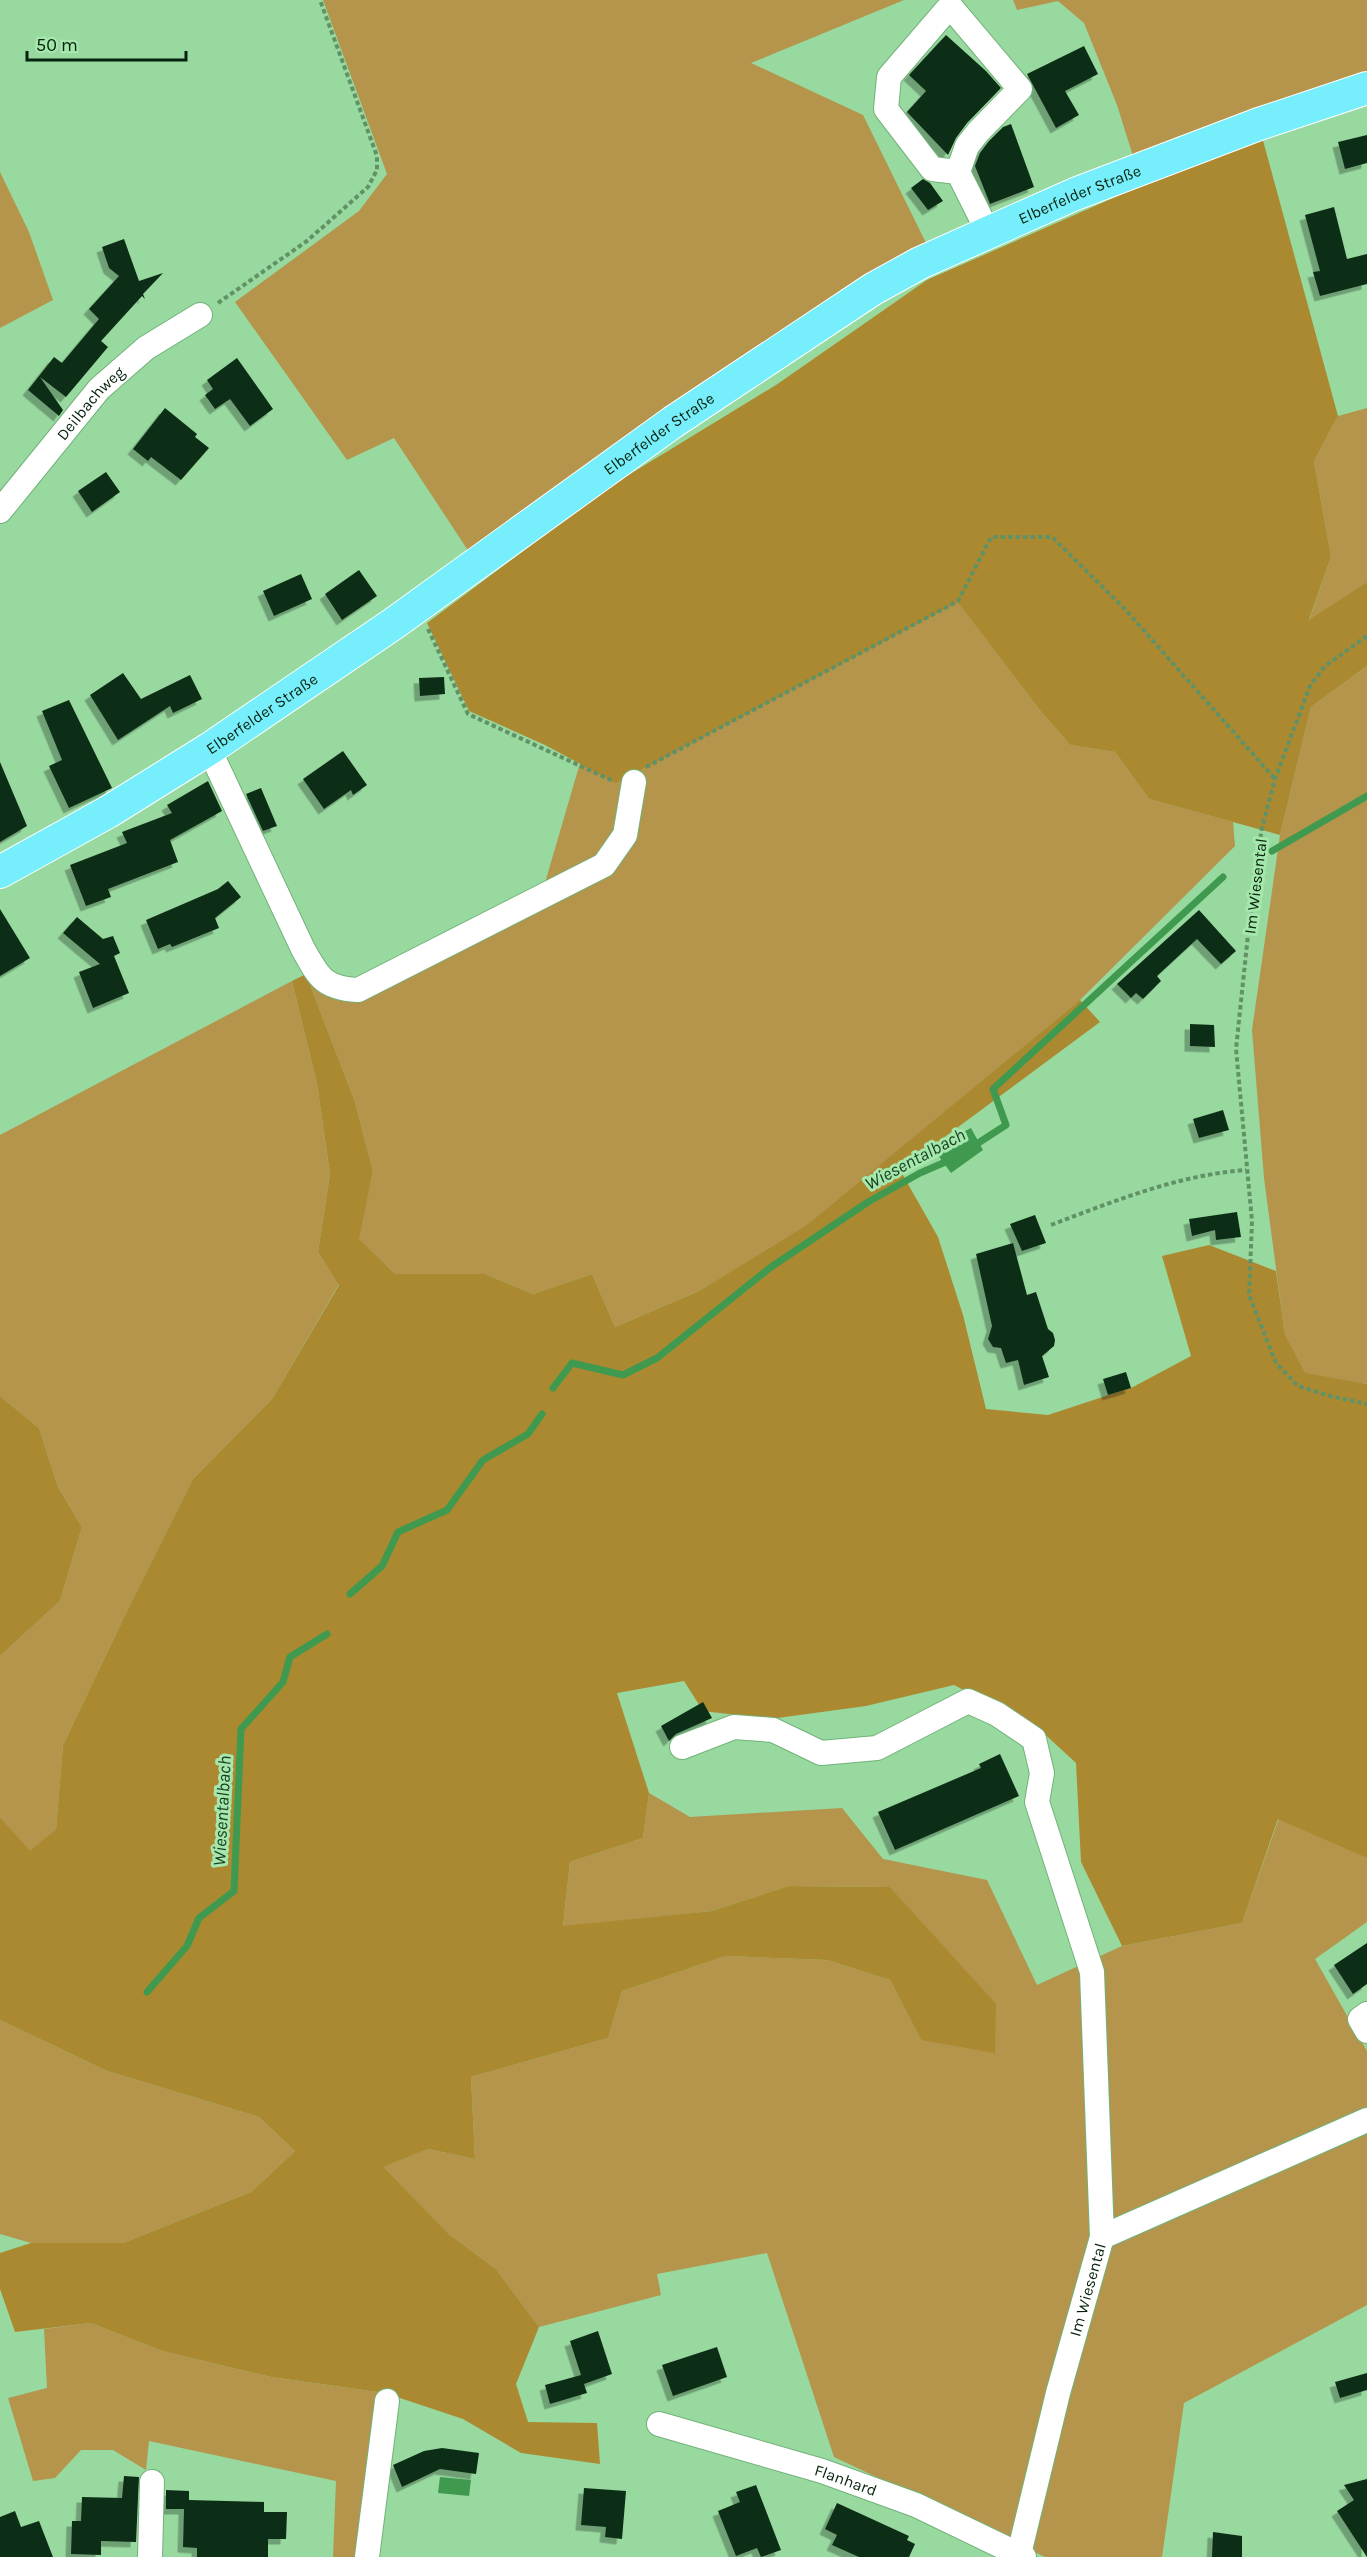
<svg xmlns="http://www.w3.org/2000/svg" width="1367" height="2557" viewBox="0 0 1367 2557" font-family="Karla,sans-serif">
	<defs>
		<filter id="shadow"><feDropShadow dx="-5.5" dy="5.5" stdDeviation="0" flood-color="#0004"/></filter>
	</defs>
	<rect width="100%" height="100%" fill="#98d99f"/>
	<path fill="#b4954b" d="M323,0H904L751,63L863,115L928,247L471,555L394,438L347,460L235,302L359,211L387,174Z
		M1013,0H1367V79L1133,156L1117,105L1084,23L1058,1L1017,10Z
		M0,172L29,232L53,300L0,328Z
		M1367,408V582L1309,621L1331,557L1314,461L1338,416Z
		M958,601L1039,709L1070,745L1115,752L1149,799L1233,822L1235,846L1080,1000L808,1225L699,1291L615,1327L592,1274L533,1294L485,1274H395L358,1239L373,1171L355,1102L306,974L356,984L542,893L580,763L617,782Z
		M1367,666V1384L1304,1374L1285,1336L1264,1178L1252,1030L1280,835L1311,707Z
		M292,981L317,1084L330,1174L318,1252L339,1284L272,1399L193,1479L127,1611L63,1745L56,1829L30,1852L0,1817V1656L60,1601L82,1527L58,1487L39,1428L0,1396V1135Z
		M649,1793L690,1817L842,1808L883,1859L987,1880L1037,1985L1122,1946L1242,1923L1280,1815L1367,1858V1922L1315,1959L1367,2051V2305L1184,2403L1162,2557H1045L834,2457L767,2253L657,2274L661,2295L539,2327L496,2269L450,2235L382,2167L428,2149L475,2159L471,2077L608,2038L622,1991L726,1956L827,1960L890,1980L921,2040L928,1930L890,1887L788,1886L712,1911L563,1927L570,1862L643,1838Z
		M0,2020L107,2071L259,2117L295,2151L251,2192L123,2243H31L0,2234Z
		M91,2323L162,2351L271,2377L385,2393L363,2557H333L336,2481L149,2441L146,2470L113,2450H81L55,2478L33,2481L8,2398L47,2388L44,2329Z"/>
	<path fill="#ab8931" d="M1261,133L1338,416L1314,461L1331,557L1309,620L1367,582V666L1311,707L1280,835L1149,799L1115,752L1070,745L1039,709L958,602L616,783L545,745L469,711L427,623L609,487L776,385L927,280Z
		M306,974L355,1102L373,1171L359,1239L395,1274H485L533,1294L592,1274L615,1327L699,1291L807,1225L1080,1000L1100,1022L900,1170L938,1237L963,1315L986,1409L1048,1415L1133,1387L1191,1356L1162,1256L1209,1245L1276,1271L1285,1335L1305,1373L1367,1384V1858L1278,1819L1242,1923L1122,1946L1081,1862L1076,1763L1038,1728L954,1685L866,1706L770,1719L703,1711L684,1681L617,1693L649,1793L643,1838L570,1862L563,1926L712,1911L788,1886L890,1887L996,2004L995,2053L921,2040L890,1980L827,1960L726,1956L622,1991L608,2038L471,2077L475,2159L428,2149L383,2167L450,2235L496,2269L539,2327L516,2384L528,2422L597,2423L600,2464L521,2453L463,2419L385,2393L271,2377L162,2351L91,2323L15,2332L0,2289V2253L31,2243H123L251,2192L295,2151L259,2117L107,2071L0,2020V1817L30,1851L56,1829L63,1745L127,1611L193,1479L272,1399L339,1285L318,1252L330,1174L317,1084L292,981Z
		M0,1396L39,1428L58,1487L82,1527L60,1601L0,1656Z"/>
	<path fill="#3f9a50" d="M971,1128L983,1150L951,1173L935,1151L955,1136Z
		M440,2477L471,2480L469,2496L438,2493Z"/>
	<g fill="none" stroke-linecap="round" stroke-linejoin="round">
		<path stroke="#3f9a50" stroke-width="7" d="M1272,851L1367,796
			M972,1147L1006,1125L993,1089L1223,877
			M553,1388L572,1363L623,1375L657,1358L771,1267L868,1202L920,1173L950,1160
			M350,1594L382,1566L398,1532L447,1510L483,1460L528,1434L542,1414
			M147,1992L187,1946L199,1918L234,1891L241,1729L283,1682L290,1657L327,1634"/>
	</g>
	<path fill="#102d15" filter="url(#shadow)" d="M946,35L986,71L1001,88L967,123L956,138L948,155L907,112L926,91L909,75Z
		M1084,46L1098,74L1065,91L1079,115L1056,128L1027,74Z
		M1011,124L1034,187L990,204L975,166L980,153L989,141L1003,127Z
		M1367,135V163L1345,169L1338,142Z
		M923,179L930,183L943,201L928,210L911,188Z
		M1334,207L1347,259L1367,254V284L1320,296L1313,272L1320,271L1305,215Z
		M124,239L139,281L163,273L143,294L145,299L142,296L101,341L108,347L66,397L40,377L63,410L59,416L28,390L54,357L62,363L99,319L89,309L119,276L109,268L102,247Z
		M237,358L273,409L250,426L230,399L215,409L205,395L213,389L207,380Z
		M165,408L197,434L195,437L209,448L181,480L151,457L148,461L133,449Z
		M106,472L120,492L92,512L78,491Z
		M359,570L377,596L342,620L325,594Z
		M301,574L312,599L274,616L263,591Z
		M123,673L141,699L190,675L202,699L173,713L170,706L118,740L90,695Z
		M444,677L445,694L420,696L419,678Z
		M69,700L112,788L69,808L49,766L62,760L42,711Z
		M343,751L367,785L353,795L351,790L324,809L303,779Z
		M0,762L27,826L0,842Z
		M208,781L222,811L170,840L178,862L108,889L111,897L86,906L70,865L127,843L122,832L172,813L167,805Z
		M261,788L277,826L263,831L246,794Z
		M228,881L241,897L215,918L219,928L172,947L170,944L158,949L146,920L218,889Z
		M0,909L30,958L0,976Z
		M1199,910L1236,951L1221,964L1197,939L1157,976L1161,981L1143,999L1136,993L1131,998L1117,984Z
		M77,917L103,939L113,936L120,953L114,956L129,993L93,1008L79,972L100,964L63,933Z
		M1190,1024L1214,1025L1215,1047L1190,1046Z
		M1223,1110L1229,1130L1199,1138L1193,1119Z
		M1237,1212L1241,1237L1216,1240L1215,1230L1192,1236L1189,1219Z
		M1035,1215L1046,1243L1022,1251L1010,1224Z
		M1013,1243L1027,1295L1036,1292L1048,1329L1053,1333L1055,1340L1054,1346L1042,1356L1049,1377L1024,1385L1018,1360L1006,1363L1001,1348L993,1347L988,1339L992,1326L976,1254Z
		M1126,1372L1131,1388L1108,1395L1103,1379Z
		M703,1702L712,1718L676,1734L669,1741L661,1726Z
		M1000,1754L1019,1796L895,1850L878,1812L981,1768L979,1764Z
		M1367,1943V1984L1353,1994L1334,1965Z
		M598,2331L612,2374L584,2384L587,2393L550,2404L545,2385L581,2375L570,2341Z
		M717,2347L727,2377L673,2396L662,2365Z
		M1367,2373V2390L1340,2398L1335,2382Z
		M442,2448L479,2453L476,2474L440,2469L402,2487L393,2465L424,2451Z
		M124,2476L139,2477L136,2542L101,2541V2555L71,2554L72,2521H81L82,2497L122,2498Z
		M1367,2479V2557L1337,2511L1354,2500L1344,2485Z
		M756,2485L781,2550L761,2557L757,2548L736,2556L718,2511L740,2502L736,2492Z
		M584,2488L626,2491L622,2539L605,2537L606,2527L581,2525Z
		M166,2490L189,2491V2500L264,2502V2512H287L286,2539H268V2557H197V2548L183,2547L184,2509H166Z
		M837,2503L909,2536L907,2540L915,2544L909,2557H859L832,2545L837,2535L825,2529Z
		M15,2511L21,2527L39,2521L53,2557H0V2517Z
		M1213,2532L1242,2536V2557H1212Z"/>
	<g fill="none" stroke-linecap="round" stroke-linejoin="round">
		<g stroke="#72b27a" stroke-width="26">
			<g id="minor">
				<path d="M958,172L932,169L886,109L889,77L950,6L1020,89L978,132L967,146L958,172L988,232"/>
				<path id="s1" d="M0,511L99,389L146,348L200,315"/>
				<path d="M209,749L303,949C319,978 324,988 358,990L604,865L625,835L634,782"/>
				<path d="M682,1747L734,1727L773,1730L821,1753L877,1748L968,1701L997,1714L1034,1739L1042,1773L1037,1802L1092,1972L1102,2237"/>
				<path d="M1367,2014L1360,2019L1367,2031"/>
				<path id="s2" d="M659,2424L822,2471L916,2505L1024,2557"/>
				<path id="s3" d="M1019,2554L1058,2393L1102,2237L1367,2120"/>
				<path d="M150,2557L152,2482"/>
				<path d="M367,2557L387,2401"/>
			</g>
		</g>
		<g stroke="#fff" stroke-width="34">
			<g id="major">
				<path id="s4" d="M0,872L108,812L209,749L393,624L673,422L873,289L920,263L1075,194L1259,124L1367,88"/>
			</g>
		</g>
		<path stroke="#609266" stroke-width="4" stroke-dasharray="4.5 3" stroke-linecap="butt" d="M218,303L307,241L368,187L377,170V156L320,0
			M428,629L468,714L613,781
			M1367,636L1325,666L1310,686L1275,779L1262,828L1254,877L1236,1049L1252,1221L1249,1295L1276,1363L1298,1386L1330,1396L1367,1404
			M646,767L958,601L991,537H1052L1123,607L1275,779
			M1051,1225C1114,1201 1178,1175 1246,1170"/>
		<use href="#minor" stroke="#fff" stroke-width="24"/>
		<use href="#major" stroke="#76eefb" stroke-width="32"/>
	</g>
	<g text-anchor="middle" stroke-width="6" stroke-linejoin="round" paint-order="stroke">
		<g font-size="16" fill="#08230d" stroke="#a5e7ac">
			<text dy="6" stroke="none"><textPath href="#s4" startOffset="1278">Elberfelder Straße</textPath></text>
			<text dy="6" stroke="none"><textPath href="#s1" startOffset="141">Deilbachweg</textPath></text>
			<text dy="6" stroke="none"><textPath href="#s4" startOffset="792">Elberfelder Straße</textPath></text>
			<text dy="6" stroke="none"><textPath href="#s4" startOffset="306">Elberfelder Straße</textPath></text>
			<text transform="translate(1255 886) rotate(-83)" y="6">Im Wiesental</text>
			<text dy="6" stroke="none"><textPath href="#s3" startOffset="273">Im Wiesental</textPath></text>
			<text dy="6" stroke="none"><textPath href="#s2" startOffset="195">Flanhard</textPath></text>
		</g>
		<g font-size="18" font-style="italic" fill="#193e1f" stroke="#a5e7ac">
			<text transform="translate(915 1159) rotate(-28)" y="6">Wiesentalbach</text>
			<text transform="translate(222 1811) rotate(-87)" y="6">Wiesentalbach</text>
		</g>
	</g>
	<path d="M27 51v9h159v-9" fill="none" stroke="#08230d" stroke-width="3"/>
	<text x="36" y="51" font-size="18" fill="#08230d" stroke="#a5e7ac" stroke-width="4.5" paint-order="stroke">50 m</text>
</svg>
